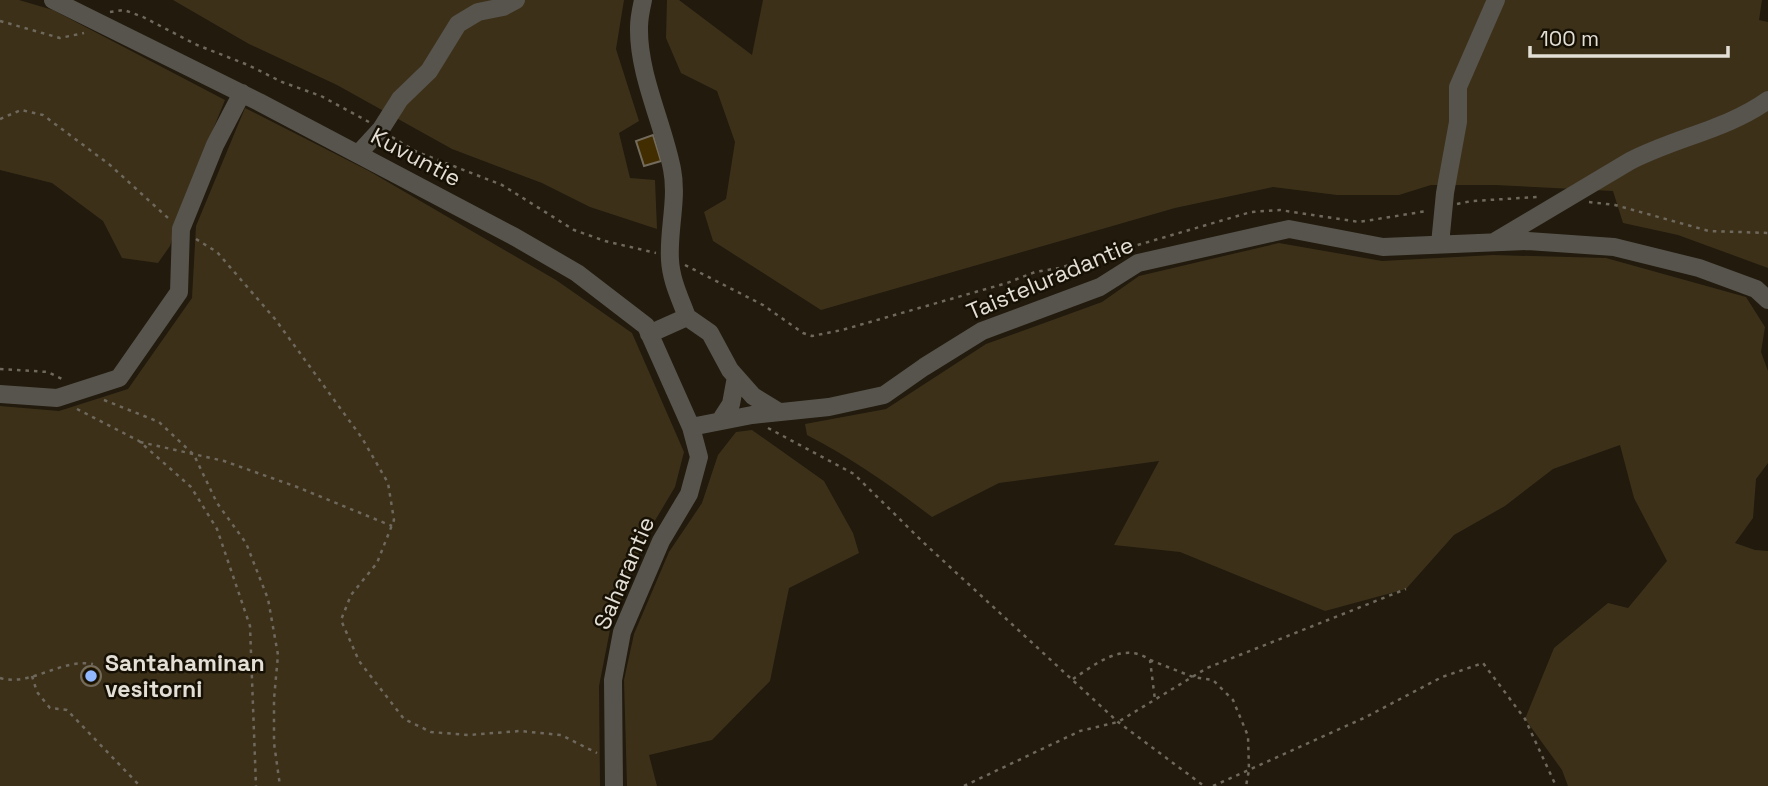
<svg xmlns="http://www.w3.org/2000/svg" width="1768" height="786" viewBox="0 0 1768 786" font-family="'Space Grotesk',sans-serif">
	<rect width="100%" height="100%" fill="#211a0d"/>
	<path fill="#3c3019" d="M0,0H19L53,10L225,100L184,201L170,246L158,263L122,258L103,221L52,183L0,170Z
		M173,0H624L616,49L639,121L619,133L630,178L655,180L657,229L590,207L542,183L452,149L337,85L249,44Z
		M667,0H679L752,55L763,0H1762L1759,20L1768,22V268L1678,235L1623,223L1613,191L1495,185H1431L1399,195H1337L1273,187L1175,208L821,310L713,241L704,212L726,199L735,142L717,91L681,73L666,38Z
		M245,108L369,171L556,280L632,333L684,452L675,487L644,539L610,630L599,686L600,786H0V406L59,411L128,389L192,298L196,226Z
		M1279,243L1382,261L1493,255L1606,258L1746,297L1765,327L1761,352L1768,371V463L1756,479L1753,518L1735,543L1755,550L1768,551V786H1568L1562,770L1525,719L1554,648L1608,603L1628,608L1667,561L1634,498L1620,445L1553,469L1505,506L1454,535L1406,589L1325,611L1180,552L1114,545L1159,461L999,483L932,517C891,486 852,458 807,435L805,424L886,409L986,344L1102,302L1139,276Z
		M752,430L824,481L853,533L859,553L789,588L770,681L712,740L649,755L657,786H627L624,680L634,634L669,552L702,503L718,455L736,432Z"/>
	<path fill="#412d00" stroke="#736b5c" stroke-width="2" d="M653,135L661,161L644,166L636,141Z
		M81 676a10 10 0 1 1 20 0a10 10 0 1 1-20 0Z"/>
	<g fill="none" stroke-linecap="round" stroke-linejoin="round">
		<path stroke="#6f695d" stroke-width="2.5" stroke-dasharray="3.5 5" stroke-linecap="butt" d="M110,12L124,10L143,17L197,45L248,65L282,82L321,96L369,122
			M0,21L60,38L84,33
			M0,119L21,110L43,115L110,165L168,218
			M392,137L415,151L502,185L574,230L605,241L656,253
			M1589,202L1615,205L1709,231L1768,233
			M1457,204L1472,201L1538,197
			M196,239L217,252L275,319L362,438L388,483L394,520L377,563L351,595L341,620L359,661L404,719L431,732L468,735L520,731L561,735L597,753
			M685,265L763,305L803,333L812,336L842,330L1007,283L1035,272L1059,268L1251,212L1280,210L1359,222L1427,211
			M0,369L48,372L64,380
			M104,400L159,422L194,455L217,503L246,543L268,599L278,655L274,699V743L280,786
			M77,409L139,441L191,487L217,529L250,626L256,786
			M768,428L854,474L924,543L1118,722L1204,786
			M140,442L224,461L297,487L392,526
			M1150,660L1193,677L1213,680L1233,700L1248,736L1249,770L1246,786
			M32,676L37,692L50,708L67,710L140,786
			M0,678C30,687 62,658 93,664
			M1073,679C1096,664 1123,641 1150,660L1155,700
			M964,786L1080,731L1118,722L1207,668L1406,589
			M1213,786L1364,718L1442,677L1483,663L1525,719L1556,786"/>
		<path stroke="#57544d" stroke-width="18" d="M53,0L259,102L515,237L577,273L646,326L691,427L699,457L689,494L661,541L622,632L613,680L614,786
			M643,0C641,9 639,18 639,27C638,74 663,123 672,169C678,199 668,230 670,260C671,280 680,298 687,317
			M358,154L381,129L400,99L429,71L458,24L478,12L503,7L516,0
			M1494,242L1630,161C1676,137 1726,130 1768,100
			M1440,244L1445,193L1458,122V87L1496,0
			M687,317L710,333L730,370L753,396L779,412
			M649,334L687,317
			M0,394L57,398L119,378L179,292L181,229L215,145L242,93
			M720,421L731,404L736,377
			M691,427L752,415L829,407L884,395L924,367L982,331L1100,287L1138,263L1289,229L1383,247L1528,241L1614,247L1699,268L1756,289L1768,300"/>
	</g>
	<circle fill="#91b8fd" stroke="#171105" stroke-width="2.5" cx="91" cy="676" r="7"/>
	<g text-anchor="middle" stroke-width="5" stroke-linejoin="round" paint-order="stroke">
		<g font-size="23" fill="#e4dfd6" stroke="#171105">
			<text transform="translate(416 157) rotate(28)" y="8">Kuvuntie</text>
			<text transform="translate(1050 278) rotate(-23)" y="8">Taisteluradantie</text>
			<text transform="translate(624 573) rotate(-67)" y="8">Saharantie</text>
		</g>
		<g font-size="23" font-weight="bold" fill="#e4dfd6" stroke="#171105" text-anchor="start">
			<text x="105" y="671">Santahaminan<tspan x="105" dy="26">vesitorni</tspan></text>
		</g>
	</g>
	<path d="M1530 46v10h198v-10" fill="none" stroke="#e4dfd6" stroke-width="3.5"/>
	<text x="1540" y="46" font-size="21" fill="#e4dfd6" stroke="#171105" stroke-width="5" paint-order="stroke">100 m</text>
</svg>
